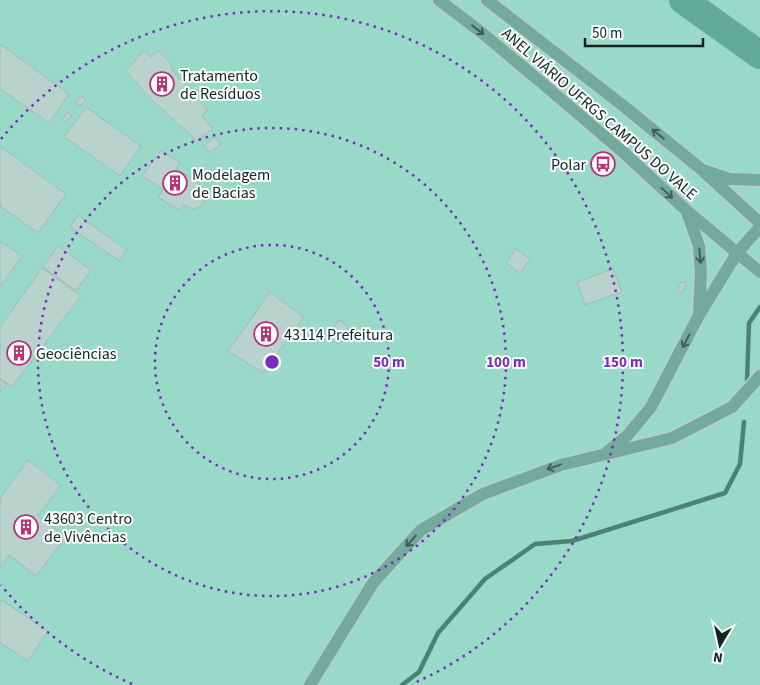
<svg xmlns="http://www.w3.org/2000/svg" width="760" height="685" viewBox="0 0 760 685" font-family="'Source Sans 3',sans-serif">
	<rect width="100%" height="100%" fill="#daf6ee"/>
	<path fill="#99d9c8" d="M0,0H760V685H0Z"/>
	<g fill="none" stroke-linecap="round" stroke-linejoin="round">
		<path stroke="#4c8274" stroke-width="4.5" d="M747,381L749,323L760,307
			M402,685L419,672L438,633L485,579L535,544L572,541L725,493L740,464L744,422"/>
		<path stroke="#63aa98" stroke-width="28" d="M683,0L760,55"/>
	</g>
	<path fill="#b8d3cb" stroke="#a1bcb4" d="M0,44L69,94L49,123L0,89Z
		M144,50L151,57L158,50L171,64L173,71L208,110L202,115L213,129L197,141L150,98L126,71Z
		M80,96L86,99L81,106L75,103Z
		M86,107L141,146L120,176L64,137Z
		M68,112L72,115L66,122L62,119Z
		M214,137L221,144L210,153L204,146Z
		M0,146L66,194L38,233L0,206Z
		M161,151L180,162L176,168L211,193L200,207L193,209L183,205L179,210L158,197L163,190L142,176Z
		M78,215L127,250L119,261L70,227Z
		M0,241L22,256L0,287Z
		M58,246L91,270L76,291L43,267Z
		M516,249L530,259L520,273L506,263Z
		M42,268L81,296L12,387L0,378V327Z
		M613,269L622,292L585,305L577,282Z
		M681,282L686,283L682,293L677,291Z
		M270,292L304,317L263,373L228,351Z
		M339,320L349,327L338,344L327,337Z
		M0,379L6,384L0,392Z
		M28,460L61,485L38,516L66,537L36,576L9,555L0,568V498Z
		M0,599L48,631L28,661L0,643Z"/>
	<g fill="none" stroke-linecap="round" stroke-linejoin="round">
		<g stroke="#b7d0c9" stroke-width="15">
			<path id="minor" d="M439,0L481,32L542,83L624,153L686,210L760,272
				M487,0L621,104L701,169L760,223
				M706,171L729,179L760,180
				M687,212L699,246L701,272L699,313
				M606,453L627,436L651,407L699,315L737,253L760,227
				M310,685L373,583L421,530L483,494L561,465L672,438L732,407L760,376"/>
		</g>
		<use href="#minor" stroke="#73aa9b" stroke-width="12"/>
	</g>
	<defs><path id="oneway-shaft" d="M-6 0H5M1.5-3L5.5 0L1.5 3" fill="none" stroke-width="1.6" stroke-linecap="round" stroke-linejoin="round" transform="scale(1.25)"/></defs>
	<g stroke="#416057">
		<use href="#oneway-shaft" transform="translate(478 30) rotate(38)"/>
		<use href="#oneway-shaft" transform="translate(658 134) rotate(-141)"/>
		<use href="#oneway-shaft" transform="translate(667 193) rotate(43)"/>
		<use href="#oneway-shaft" transform="translate(700 256) rotate(85)"/>
		<use href="#oneway-shaft" transform="translate(686 341) rotate(118)"/>
		<use href="#oneway-shaft" transform="translate(554 467) rotate(160)"/>
		<use href="#oneway-shaft" transform="translate(411 541) rotate(132)"/>
	</g>
	<g fill="none" stroke="#7b2cbf" stroke-width="2.5" stroke-dasharray="2.5 5">
		<circle cx="272" cy="362" r="117"/>
		<circle cx="272" cy="362" r="234"/>
		<path d="M132 684A351 351 0 0 1 1 585M1 139A351 351 0 1 1 412 684"/>
	</g>
	<defs>
		<g id="building-ring" transform="scale(1.25)"><circle r="9.5" fill="#f8fefc" stroke="#ba3273" stroke-width="1.5"/><path d="M-4-6H4V6H1V3H-1V6H-4ZM-2.5-4.3h1.7v1.8h-1.7ZM.8-4.3h1.7v1.8H.8ZM-2.5-1h1.7V.8h-1.7ZM.8-1h1.7V.8H.8Z" fill="#ba3273"/></g>
		<g id="bus-ring" transform="scale(1.25)"><circle r="9.5" fill="#f8fefc" stroke="#ba3273" stroke-width="1.5"/><path d="M-5-6H5V4H4V6H2V4H-2V6H-4V4H-5ZM-3.5-4V0h7V-4ZM-3.5 1.2v1.5H-2V1.2ZM2 1.2v1.5H3.5V1.2Z" fill="#ba3273"/></g>
	</defs>
	<g fill-rule="evenodd">
		<use href="#building-ring" x="162" y="84"/>
		<use href="#bus-ring" x="603" y="164"/>
		<use href="#building-ring" x="175" y="183"/>
		<use href="#building-ring" x="266" y="334"/>
		<use href="#building-ring" x="19" y="353"/>
		<use href="#building-ring" x="26" y="527"/>
	</g>
	<g text-anchor="middle" stroke-width="4" stroke-linejoin="round" paint-order="stroke">
		<g font-size="16" fill="#182320" stroke="#f8fefc" text-anchor="start">
			<text x="180" y="81">Tratamento<tspan x="180" dy="18">de Resíduos</tspan></text>
			<text x="586" y="170" text-anchor="end">Polar</text>
			<text x="192" y="180">Modelagem<tspan x="192" dy="18">de Bacias</tspan></text>
			<text x="284" y="340">43114 Prefeitura</text>
			<text x="36" y="359">Geociências</text>
			<text x="44" y="524">43603 Centro<tspan x="44" dy="18">de Vivências</tspan></text>
		</g>
		<g font-size="16" fill="#182320" stroke="#f8fefc">
			<text transform="translate(600 113) rotate(41)" y="6">ANEL VIÁRIO UFRGS CAMPUS DO VALE</text>
		</g>
	</g>
	<circle cx="272" cy="362" r="8" fill="#7b2cbf" stroke="#f8fefc" stroke-width="2.5"/>
	<g font-size="15" text-anchor="middle" font-weight="bold" fill="#7b2cbf" stroke="#f8fefc" stroke-width="4" stroke-linejoin="round" paint-order="stroke">
		<text x="389" y="367">50 m</text>
		<text x="506" y="367">100 m</text>
		<text x="623" y="367">150 m</text>
	</g>
	<g transform="translate(720 645) rotate(189)" stroke="#f8fefc" stroke-width="4" paint-order="stroke">
	<path d="M0-4L9 19L0 12L-9 19Z" fill="#182320"/>
	<text y="-8" font-size="14" font-weight="bold" text-anchor="middle" fill="#182320">N</text>
	</g>
	<path d="M585 38v8h118v-8" fill="none" stroke="#182320" stroke-width="2.5"/>
	<text x="592" y="38" font-size="15" fill="#182320" stroke="#f8fefc" stroke-width="4" paint-order="stroke">50 m</text>
</svg>
